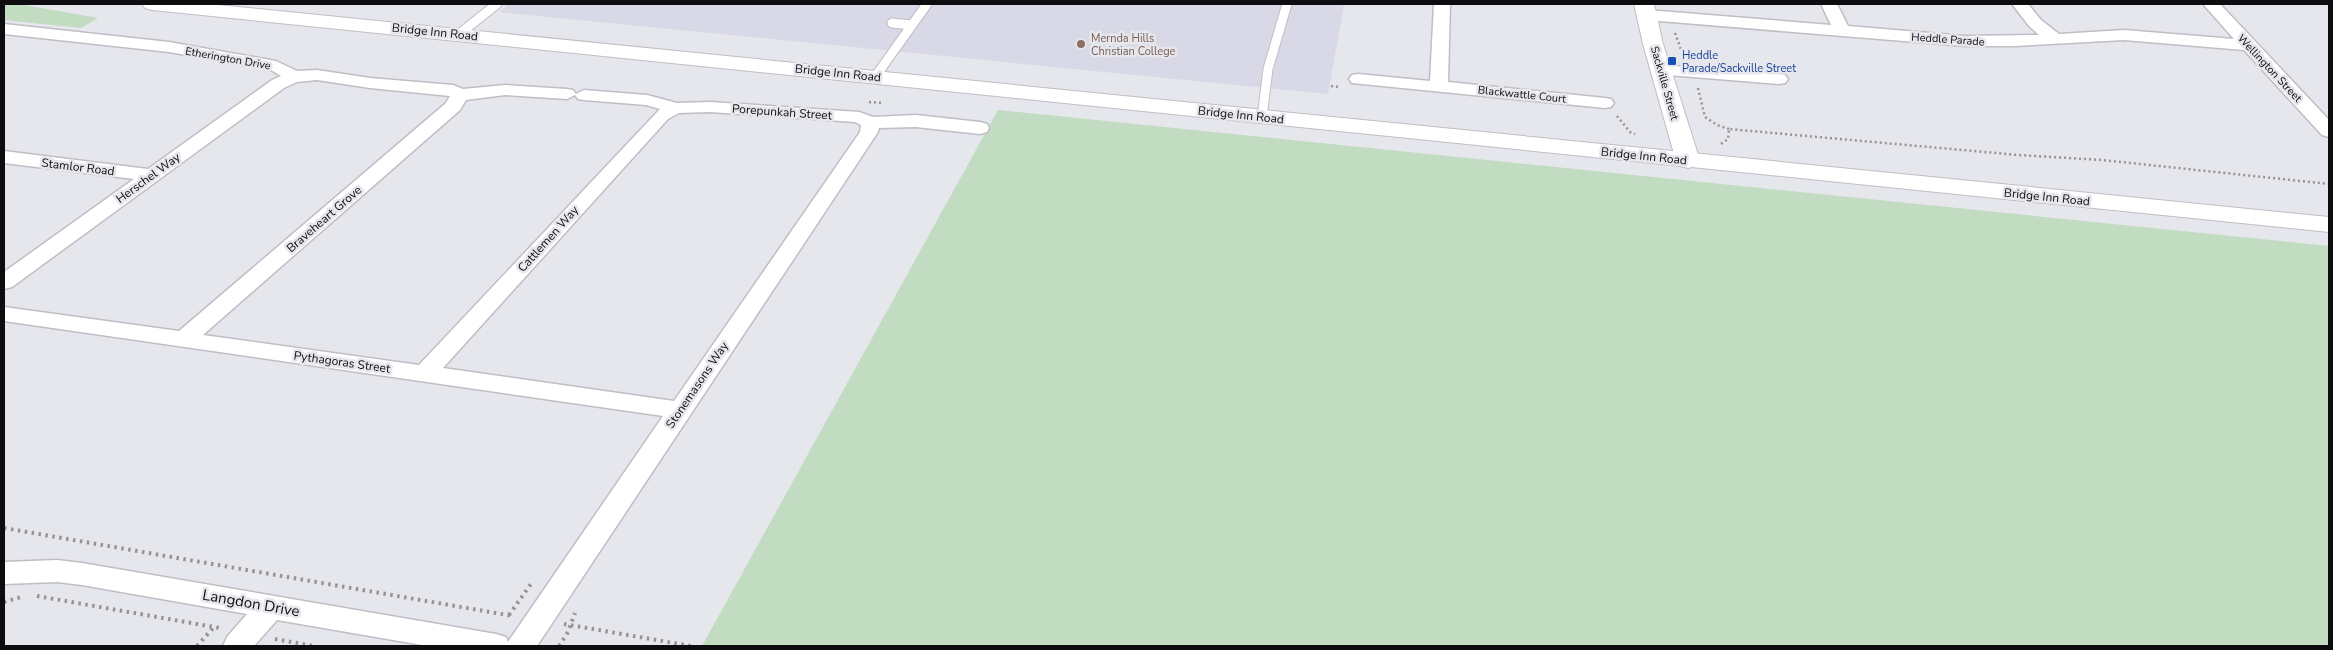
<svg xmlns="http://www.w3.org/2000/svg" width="2333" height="650" viewBox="0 0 2333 650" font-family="'Nunito Sans',sans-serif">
	<rect width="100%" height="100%" fill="#e6e6ed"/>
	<path fill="#d8d8e6" d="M509,4H1344L1328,94L499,12Z"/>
	<path fill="#c2dcc1" d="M4,4H19L98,18L81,28L4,20Z
		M998,110L2329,246V646H702Z"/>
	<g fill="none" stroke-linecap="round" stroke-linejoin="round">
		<g stroke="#bebec4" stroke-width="11">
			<path id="service" d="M892,23L912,25
				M459,34L497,4
				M875,77L927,4
				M1262,117L1268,69L1287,4"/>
		</g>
		<g stroke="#bebec4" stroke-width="3">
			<path id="minor" d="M1434,4H1450L1448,82L1605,98L1611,99L1614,103L1611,107L1605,108L1352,83L1349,79L1352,75L1358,74L1430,81Z
				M1821,4H1837L1848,26L1965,36L2039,35L2029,26L2012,4H2028L2041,20L2059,34L2124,30L2234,39L2203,4H2220L2329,120V137L2322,135L2244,50L2124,40L2016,46H1965L1647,20L1641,18L1639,15L1641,12L1647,10L1831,25Z
				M4,24L169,42L276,61L297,71L317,70L370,78L453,85L463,89L505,85L567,89L573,90L576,94L584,90L647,95L677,103L710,102L859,112L873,117L916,115L980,122L987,124L989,128L987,132L980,134L916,127L879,128L878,132L537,646H428L277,620L254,646H223L227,637L247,614L82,585L57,582L4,584V562L57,560L82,563L496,634L506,637L508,642L663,416L4,321V307L179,331L446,103L450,96L370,88L317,80L297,82L284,88L12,287L4,289V272L134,179L4,163V151L148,169L272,80L281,76L271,70L169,52L4,34ZM505,95L567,99L575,95L578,99L584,100L646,105L660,109L419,365L203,335L460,110L466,100ZM710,112L855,122L861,125L860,132L674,401L443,368L668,119L679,113Z
				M1662,65L1779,74L1785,75L1788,79L1785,83L1779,84L1656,74L1653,70L1656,66Z"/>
		</g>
		<g stroke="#bebec4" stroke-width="2">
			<path id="tertiary" d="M1634,4H1654L1663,44L1700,161L1696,166L1688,168L1680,166L1676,161L1643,44Z"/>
		</g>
		<g stroke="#bebec4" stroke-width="2">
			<path id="secondary" d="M142,4H208L2329,217V232L152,10L145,8Z"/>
		</g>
		<path stroke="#939398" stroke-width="2.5" stroke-dasharray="2 3" stroke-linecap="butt" d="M1675,33L1683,55
			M1331,86L1340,87
			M1698,88L1705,117L1717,125L1729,129
			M869,102L883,103
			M1617,116L1630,132L1635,134
			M1721,144L1728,139L1729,129L2018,155L2102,160L2329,184"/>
		<path stroke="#939398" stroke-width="4" stroke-dasharray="2.5 4.5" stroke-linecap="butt" d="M4,528L513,616
			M37,596L220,628
			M4,602L21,597
			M509,615L533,581
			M564,624L691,646
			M275,639L314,646
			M197,646L214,627
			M559,646L568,632L575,613"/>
		<use href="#service" stroke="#fff" stroke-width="9"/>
		<use href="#minor" fill="#fff" fill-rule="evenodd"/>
		<use href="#tertiary" fill="#fff" fill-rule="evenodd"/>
		<use href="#secondary" fill="#fff" fill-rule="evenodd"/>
	</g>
	<circle fill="#8d6e63" stroke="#e6e6ed" stroke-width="2" cx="1081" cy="44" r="5"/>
	<rect fill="#1a4fb4" stroke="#e6e6ed" stroke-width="2" x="1667" y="56" width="10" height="10" rx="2.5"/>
	<g text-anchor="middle" stroke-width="5" stroke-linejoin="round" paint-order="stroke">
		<g font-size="11" fill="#785e54" stroke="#e6e6ed" text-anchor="start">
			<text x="1091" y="42">Mernda Hills<tspan x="1091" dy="13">Christian College</tspan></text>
		</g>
		<g font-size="11" fill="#0d0d0f" stroke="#e6e6ed">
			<text transform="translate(1948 39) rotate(4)" y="4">Heddle Parade</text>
			<text transform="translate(228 58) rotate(10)" y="4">Etherington Drive</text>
			<text transform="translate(2270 68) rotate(47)" y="4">Wellington Street</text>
			<text transform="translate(1665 83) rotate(74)" y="4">Sackville Street</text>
			<text transform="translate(1522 94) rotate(6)" y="4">Blackwattle Court</text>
		</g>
		<g font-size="11" fill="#164399" stroke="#e6e6ed" text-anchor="start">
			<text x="1682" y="59">Heddle<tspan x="1682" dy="13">Parade/Sackville Street</tspan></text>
		</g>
		<g font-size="12" fill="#0d0d0f" stroke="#e6e6ed">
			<text transform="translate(435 32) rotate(6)" y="4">Bridge Inn Road</text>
			<text transform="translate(838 73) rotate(6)" y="4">Bridge Inn Road</text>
			<text transform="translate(782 112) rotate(4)" y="4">Porepunkah Street</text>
			<text transform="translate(1241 115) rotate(6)" y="4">Bridge Inn Road</text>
			<text transform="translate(1644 156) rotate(6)" y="4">Bridge Inn Road</text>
			<text transform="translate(78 167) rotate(7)" y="4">Stamlor Road</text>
			<text transform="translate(148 178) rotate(-36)" y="4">Herschel Way</text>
			<text transform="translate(2047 197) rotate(6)" y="4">Bridge Inn Road</text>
			<text transform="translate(324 219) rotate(-41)" y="4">Braveheart Grove</text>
			<text transform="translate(548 239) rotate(-48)" y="4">Cattlemen Way</text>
			<text transform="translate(342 362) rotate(8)" y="4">Pythagoras Street</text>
			<text transform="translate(697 385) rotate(-56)" y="4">Stonemasons Way</text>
		</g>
		<g font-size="15" fill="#0d0d0f" stroke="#e6e6ed">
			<text transform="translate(251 603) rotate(10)" y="5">Langdon Drive</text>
		</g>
	</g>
	<rect width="2333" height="650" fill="none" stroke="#0d0d0f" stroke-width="10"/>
</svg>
